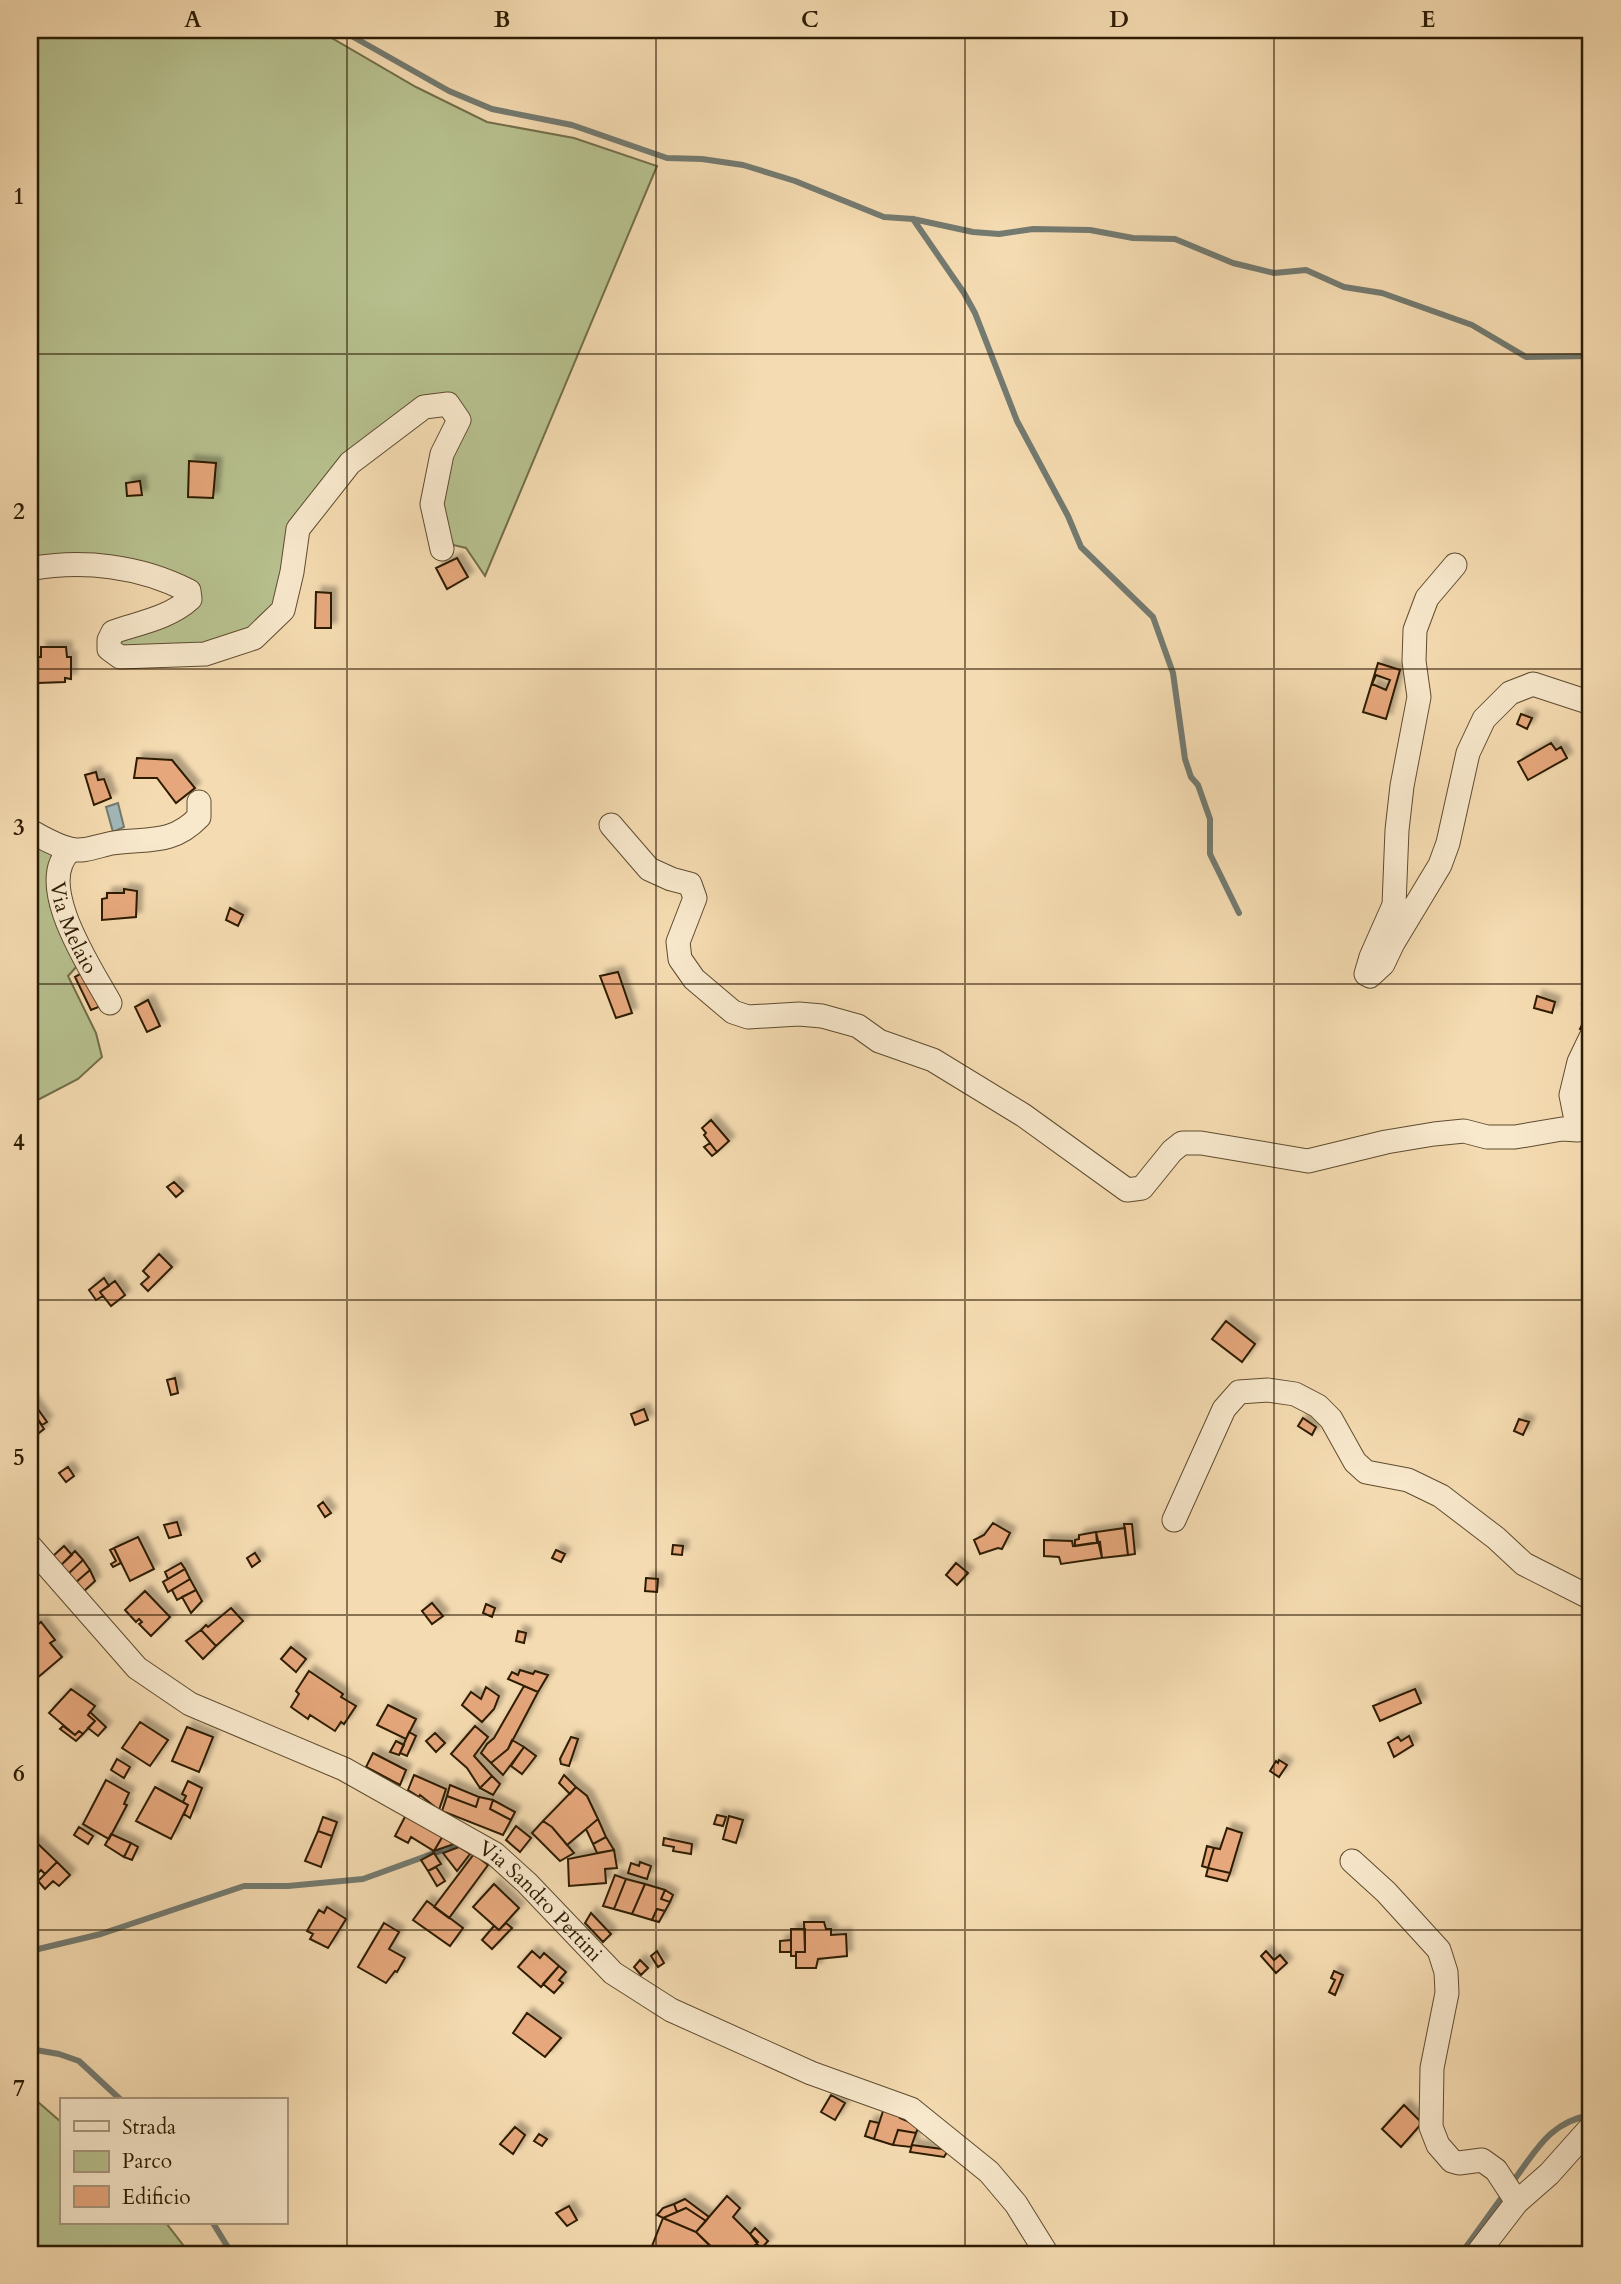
<svg xmlns="http://www.w3.org/2000/svg" width="1621" height="2284" viewBox="0 0 1621 2284" font-family="Cardo,serif">
	<defs>
		<filter id="shadow"><feDropShadow dx="5.5" dy="-5.5" stdDeviation="2" flood-color="#0004"/></filter>
	</defs>
	<rect width="100%" height="100%" fill="#f5dbb1"/>
	<filter id="stains"><feTurbulence type="fractalNoise" baseFrequency=".00286" numOctaves="4"/><feColorMatrix values="0 0 0 0 .2 0 0 0 0 .09 0 0 0 0 .02 0 0 0 .5 -.17"/></filter>
	<radialGradient id="worn" r=".72"><stop offset=".6" stop-color="#630" stop-opacity="0"/><stop offset="1" stop-color="#630" stop-opacity=".3"/></radialGradient>
	<path fill="#b7c18f" stroke="#726e4a" stroke-width="2" d="M30,30H318L416,87L487,122L574,138L657,166L485,576L466,548L453,545L440,503L451,452L465,416L418,403L290,530L276,606L249,633L202,648L125,649L118,644L120,637L195,586L30,561Z
		M30,844L52,853L50,906L79,964L68,976L96,1033L102,1057L78,1079L30,1104Z
		M30,2095L61,2122V2223H166L190,2254H30Z"/>
	<path fill="#a2b8b8" stroke="#737a70" stroke-width="2" d="M118,803L124,827L113,832L106,807Z"/>
	<g fill="none" stroke-linecap="round" stroke-linejoin="round">
		<path stroke="#737a70" stroke-width="6" d="M341,30L449,91L492,109L572,125L667,158L702,159L743,165L795,181L884,217L913,219L973,232L999,234L1033,229L1090,230L1133,238L1175,239L1233,263L1274,273L1306,270L1344,287L1382,293L1472,325L1526,357L1591,356
			M913,219L964,293L975,313L1017,421L1068,516L1081,547L1153,617L1173,673L1185,759L1191,777L1198,785L1210,819V854L1239,913
			M30,1951L101,1934L244,1886H288L363,1879L454,1846
			M30,2049L59,2054L79,2061L121,2100
			M1511,2184C1535,2153 1548,2122 1591,2115
			M213,2223L232,2254
			M1461,2254L1505,2193"/>
	</g>
	<path fill="#e6a77c" stroke="#2d1c04" stroke-width="2" fill-rule="evenodd" filter="url(#shadow)" d="M189,461L216,463L213,498L188,497Z
		M140,481L142,495L127,496L126,483Z
		M457,558L468,577L447,589L436,568Z
		M316,592L331,593V628H315Z
		M41,647H66L67,657H71V679L65,678V682L38,683L37,657H41Z
		M1378,663L1400,670L1386,719L1363,712ZM1376,675L1390,680L1386,690L1372,684Z
		M1521,714L1532,718L1527,729L1517,724Z
		M1551,743L1556,750L1561,747L1567,758L1528,780L1518,762Z
		M137,758L172,760L195,788L176,803L157,778H134Z
		M96,772L98,780L104,779L111,798L94,805L85,775Z
		M124,889L137,891L136,917L102,920V899L107,898V893H124Z
		M230,908L243,915L238,926L226,920Z
		M84,972L101,1006L91,1010L75,977Z
		M618,972L632,1013L616,1018L600,976Z
		M1591,988V1023L1587,1032L1580,1029L1590,1008L1582,1004Z
		M1537,996L1555,1002L1552,1013L1534,1008Z
		M148,1000L160,1026L147,1032L135,1007Z
		M711,1120L729,1141L717,1152L704,1135L706,1133L702,1128Z
		M710,1143L717,1152L712,1156L704,1147Z
		M174,1182L183,1191L176,1197L167,1187Z
		M159,1254L172,1267L148,1291L141,1284L149,1277L143,1271Z
		M104,1278L109,1286L100,1292L103,1296L96,1300L89,1290Z
		M115,1281L125,1295L111,1306L100,1292Z
		M1226,1321L1255,1344L1242,1362L1212,1339Z
		M175,1378L178,1393L171,1395L167,1380Z
		M30,1398L47,1422L42,1425L30,1408Z
		M30,1408L44,1429L30,1440Z
		M644,1409L648,1420L635,1425L631,1414Z
		M1303,1418L1316,1427L1312,1435L1298,1426Z
		M1519,1419L1529,1422L1523,1435L1514,1431Z
		M68,1467L74,1476L66,1482L59,1473Z
		M323,1502L331,1513L325,1517L318,1506Z
		M177,1522L181,1535L169,1538L164,1525Z
		M993,1523L1010,1533L1002,1549L998,1548L980,1554L974,1540L984,1535Z
		M1124,1524H1132L1135,1554L1128,1555Z
		M1125,1528L1128,1555L1102,1558L1096,1532Z
		M1096,1532L1097,1543L1075,1546V1540L1079,1539V1535Z
		M138,1537L154,1569L130,1581L114,1548Z
		M1044,1540L1072,1541L1073,1546L1100,1542L1102,1558L1061,1564L1059,1557L1044,1556Z
		M673,1545L683,1546L682,1555L672,1554Z
		M64,1546L72,1555L61,1565L53,1556Z
		M114,1548L121,1563L113,1567L111,1564L116,1561L110,1550Z
		M556,1550L565,1554L561,1562L552,1558Z
		M75,1551L83,1560L68,1574L61,1565Z
		M255,1553L260,1561L252,1567L247,1558Z
		M83,1560L90,1570L75,1583L68,1574Z
		M181,1563L185,1569L168,1579L165,1572Z
		M956,1563L968,1573L957,1585L946,1575Z
		M185,1569L190,1579L168,1592L163,1582Z
		M90,1570L95,1581L83,1592L75,1583Z
		M646,1578L658,1579L657,1592L645,1591Z
		M190,1579L196,1590L177,1600L172,1590Z
		M196,1590L202,1601L191,1613L182,1597Z
		M145,1591L170,1617L151,1636L139,1624L142,1622L139,1619L136,1622L125,1610Z
		M432,1603L443,1616L432,1624L422,1611Z
		M486,1604L495,1608L492,1617L483,1613Z
		M231,1608L243,1621L216,1646L201,1630L206,1625L208,1627Z
		M31,1620L36,1626L41,1622L55,1640L50,1643L62,1657L36,1679L30,1671Z
		M201,1630L216,1646L203,1659L186,1641Z
		M518,1631L526,1633L524,1643L516,1641Z
		M291,1647L306,1659L296,1672L281,1659Z
		M520,1670L533,1674L535,1671L548,1675L538,1692L508,1679L512,1672L518,1675Z
		M309,1671L343,1694L341,1697L356,1706L344,1724L341,1722L335,1731L310,1715L308,1719L291,1707L299,1694L296,1691Z
		M524,1686L538,1692L508,1749L491,1763L481,1753L487,1744L494,1738Z
		M486,1687L499,1696L494,1709L482,1722L462,1705L471,1692L481,1699Z
		M71,1689L95,1706L88,1715L95,1721L83,1734L79,1731L75,1735L49,1713Z
		M1415,1689L1421,1703L1380,1721L1373,1706Z
		M388,1705L416,1719L406,1739L377,1725Z
		M90,1712L106,1727L98,1736L88,1728L95,1721L88,1715Z
		M140,1722L168,1740L150,1766L122,1748Z
		M63,1726L75,1735L79,1731L83,1734L76,1741L60,1729Z
		M475,1726L488,1737L474,1756L492,1776L480,1788L467,1768L451,1754Z
		M187,1727L213,1737L199,1772L172,1761Z
		M409,1732L416,1736L407,1756L400,1753Z
		M435,1733L445,1743L436,1752L426,1741Z
		M1409,1736L1413,1745L1394,1757L1388,1743L1398,1737L1401,1741Z
		M571,1737L578,1739L569,1766L561,1764L560,1759Z
		M512,1740L524,1747L503,1775L491,1763L508,1749Z
		M396,1741L404,1745L399,1755L390,1752Z
		M524,1747L536,1756L522,1774L511,1766Z
		M373,1753L406,1770L400,1785L366,1767Z
		M117,1759L130,1767L124,1778L111,1770Z
		M1279,1760L1287,1765L1279,1777L1270,1771L1276,1761L1278,1763Z
		M414,1775L446,1789L439,1810L420,1795L419,1797L408,1790Z
		M564,1775L576,1787L570,1794L559,1783Z
		M492,1776L500,1784L493,1795L480,1788Z
		M106,1780L129,1793L124,1804L127,1805L109,1839L83,1824Z
		M188,1781L202,1788L190,1818L184,1814L188,1805L183,1802L186,1796L182,1794Z
		M450,1785L479,1797L476,1807L447,1796Z
		M155,1787L188,1805L171,1839L136,1821Z
		M576,1787L587,1796L598,1819L567,1845L552,1827L543,1821Z
		M447,1796L476,1807L479,1797L493,1800L490,1809L511,1820L503,1835L442,1811Z
		M493,1800L515,1812L511,1820L490,1809Z
		M407,1813L444,1834L434,1851L411,1837L408,1843L395,1836Z
		M717,1815L726,1817L723,1826L714,1824Z
		M729,1816L743,1820L736,1843L723,1839Z
		M323,1817L337,1822L332,1836L318,1831Z
		M598,1819L606,1837L593,1844L586,1829Z
		M543,1821L552,1827L574,1853L560,1861L532,1833Z
		M516,1826L531,1838L520,1852L506,1840Z
		M79,1827L93,1836L88,1844L74,1835Z
		M1227,1828L1242,1833L1230,1873L1208,1868L1214,1848L1220,1849Z
		M318,1831L332,1836L321,1867L305,1861Z
		M111,1834L131,1843L124,1857L105,1845Z
		M444,1834L457,1843L434,1851Z
		M606,1837L614,1850L597,1853L593,1844Z
		M664,1838L692,1844L691,1854L673,1851L674,1847L663,1845Z
		M35,1841L57,1862L45,1874L41,1870L37,1874L30,1867V1846Z
		M131,1843L138,1847L132,1860L124,1857Z
		M1207,1846L1214,1848L1208,1868L1202,1866Z
		M459,1847L470,1854L457,1871L443,1853Z
		M614,1850L617,1868L605,1869L606,1883L569,1886L568,1859Z
		M434,1853L441,1864L428,1871L421,1860Z
		M474,1854L488,1865L449,1918L434,1907Z
		M57,1862L70,1875L59,1886L53,1881L45,1889L38,1881Z
		M640,1862L651,1866L647,1879L628,1873L631,1863L639,1866Z
		M436,1867L445,1881L437,1886L428,1871Z
		M1208,1868L1230,1873L1227,1881L1206,1876Z
		M615,1875L626,1879L614,1909L603,1906Z
		M626,1879L645,1884L632,1914L614,1909Z
		M494,1884L519,1908L499,1930L473,1907Z
		M645,1884L665,1890L661,1899L670,1902L665,1911L657,1909L652,1920L632,1914Z
		M665,1890L673,1895L670,1902L661,1899Z
		M427,1901L463,1928L450,1946L413,1920Z
		M327,1907L346,1919L328,1948L310,1939L313,1934L307,1931L319,1910L324,1913Z
		M657,1909L665,1911L659,1922L652,1920Z
		M591,1913L611,1934L603,1942L585,1923Z
		M804,1922H824L826,1929H831V1935L846,1934L847,1956L818,1959L816,1968H796V1952H805Z
		M384,1923L399,1932L389,1949L405,1958L397,1972L395,1971L386,1983L358,1967Z
		M506,1923L512,1928L492,1949L482,1940L494,1926L499,1930Z
		M791,1929H805V1952H796V1956H791Z
		M791,1940V1952H780V1941Z
		M532,1951L540,1958L544,1953L559,1966L541,1987L518,1967Z
		M657,1951L664,1963L658,1967L651,1956Z
		M1266,1951L1274,1960L1280,1955L1287,1963L1276,1973L1261,1956Z
		M640,1960L648,1968L641,1975L634,1967Z
		M559,1966L566,1972L559,1980L563,1983L554,1993L543,1984Z
		M1334,1971L1343,1975L1335,1995L1329,1992L1335,1980L1331,1978Z
		M527,2013L561,2038L545,2057L513,2033Z
		M831,2095L845,2103L835,2120L821,2112Z
		M1404,2105L1422,2123L1401,2147L1382,2129Z
		M884,2108L902,2114L900,2118L919,2126L916,2133L898,2130L893,2145L874,2139Z
		M870,2121L879,2123L874,2139L865,2136Z
		M515,2127L525,2135L513,2154L500,2144Z
		M898,2130L916,2133L911,2147L893,2145Z
		M539,2134L547,2139L542,2146L534,2141Z
		M912,2145L942,2149L947,2152L944,2157L910,2152Z
		M727,2196L740,2208L733,2217L758,2242L747,2254H741L734,2246L726,2254H719L696,2232Z
		M685,2199L709,2217L706,2221L686,2208L677,2212L674,2204Z
		M674,2204L677,2212L663,2218L657,2215L663,2208Z
		M569,2206L577,2220L567,2226L556,2213Z
		M686,2208L706,2221L696,2232L663,2218Z
		M663,2218L696,2232L709,2245L704,2254H683L652,2246Z
		M755,2228L768,2241L761,2249L750,2234Z
		M652,2246L683,2254H648Z"/>
	<g fill="none" stroke-linecap="round" stroke-linejoin="round">
		<g stroke="#5f4c2f" stroke-width="25">
			<g id="minor">
				<path d="M1455,565L1427,598L1415,630L1414,661L1419,697L1402,786L1397,830L1394,905L1371,957L1366,974L1370,976L1383,964L1393,943L1440,865L1448,843L1468,753L1484,719L1510,693L1533,684L1591,703"/>
				<path d="M30,569C83,559 140,566 189,591L190,599C169,618 139,623 113,632L109,640V649L120,657L205,654L254,638L283,610L292,572L298,529L350,463L424,407L448,404L459,420L442,454L432,504L442,549"/>
				<path d="M611,825L649,869L671,879L690,884L695,898L678,942L680,959L694,979L733,1012L748,1017L799,1014L822,1016L858,1026L879,1041L933,1060L1023,1115L1127,1190L1142,1188L1172,1151L1182,1143H1201L1308,1161L1386,1142L1434,1134L1464,1131L1487,1137H1515L1562,1129L1578,1130L1571,1095L1579,1062L1591,1037"/>
				<path d="M30,831C42,837 56,846 70,849C83,853 100,845 113,843C148,838 172,845 199,817V802"/>
				<path id="s1" d="M71,850C32,882 92,970 110,1003"/>
				<path d="M1174,1520L1224,1409L1239,1392L1268,1390L1295,1394L1318,1406L1331,1419L1355,1462L1366,1472L1408,1480L1441,1496L1496,1538L1524,1564L1591,1598"/>
				<path id="s2" d="M30,1546L137,1668L190,1704L344,1769L495,1854L527,1883L613,1973L671,2010L811,2073L911,2109L989,2172L1016,2204L1047,2254"/>
				<path d="M1352,1861L1386,1892L1439,1950L1446,1972L1447,1993L1432,2068L1431,2127L1438,2145L1452,2161L1459,2163L1482,2160L1496,2170L1517,2202"/>
				<path d="M1477,2254L1517,2202L1549,2174L1591,2127"/>
			</g>
		</g>
		<use href="#minor" stroke="#f8e8cc" stroke-width="23"/>
	</g>
	<path fill="none" stroke="#2d1c04" stroke-width="2" stroke-opacity="0.55" d="M347,30V2254M656,30V2254M965,30V2254M1274,30V2254M30,354H1591M30,669H1591M30,984H1591M30,1300H1591M30,1615H1591M30,1930H1591"/>
	<g text-anchor="middle" stroke-width="5" stroke-linejoin="round" paint-order="stroke">
		<g font-size="21" fill="#2d1c04" stroke="#f8e8cc">
			<text dy="7" stroke="none"><textPath href="#s1" startOffset="84">Via Melaio</textPath></text>
			<text dy="7" stroke="none"><textPath href="#s2" startOffset="632">Via Sandro Pertini</textPath></text>
		</g>
	</g>
	<rect width="1621" height="2284" fill="none" stroke="#f5dbb1" stroke-width="77"/>
	<rect x="60" y="2098" width="228" height="126" fill="#f8e8cc" stroke="#a7967c" stroke-width="2"/>
	<rect x="74" y="2121" width="35" height="10" fill="#f8e8cc" stroke="#a7967c" stroke-width="2"/>
	<text x="122" y="2134" font-size="21" fill="#2d1c04">Strada</text>
	<rect x="74" y="2151" width="35" height="21" fill="#b7c18f" stroke="#a7967c" stroke-width="2"/>
	<text x="122" y="2168" font-size="21" fill="#2d1c04">Parco</text>
	<rect x="74" y="2186" width="35" height="21" fill="#e6a77c" stroke="#a7967c" stroke-width="2"/>
	<text x="122" y="2204" font-size="21" fill="#2d1c04">Edificio</text>
	<rect x="38" y="38" width="1544" height="2208" fill="none" stroke="#2d1c04" stroke-width="2.5"/>
	<g font-size="23" text-anchor="middle" font-weight="bold" fill="#2d1c04">
		<text x="193" y="27">A</text>
		<text x="502" y="27">B</text>
		<text x="810" y="27">C</text>
		<text x="1119" y="27">D</text>
		<text x="1428" y="27">E</text>
		<text x="19" y="204">1</text>
		<text x="19" y="519">2</text>
		<text x="19" y="835">3</text>
		<text x="19" y="1150">4</text>
		<text x="19" y="1465">5</text>
		<text x="19" y="1781">6</text>
		<text x="19" y="2096">7</text>
	</g>
	<rect width="100%" height="100%" filter="url(#stains)"/>
	<rect width="100%" height="100%" fill="url(#worn)"/>
</svg>
